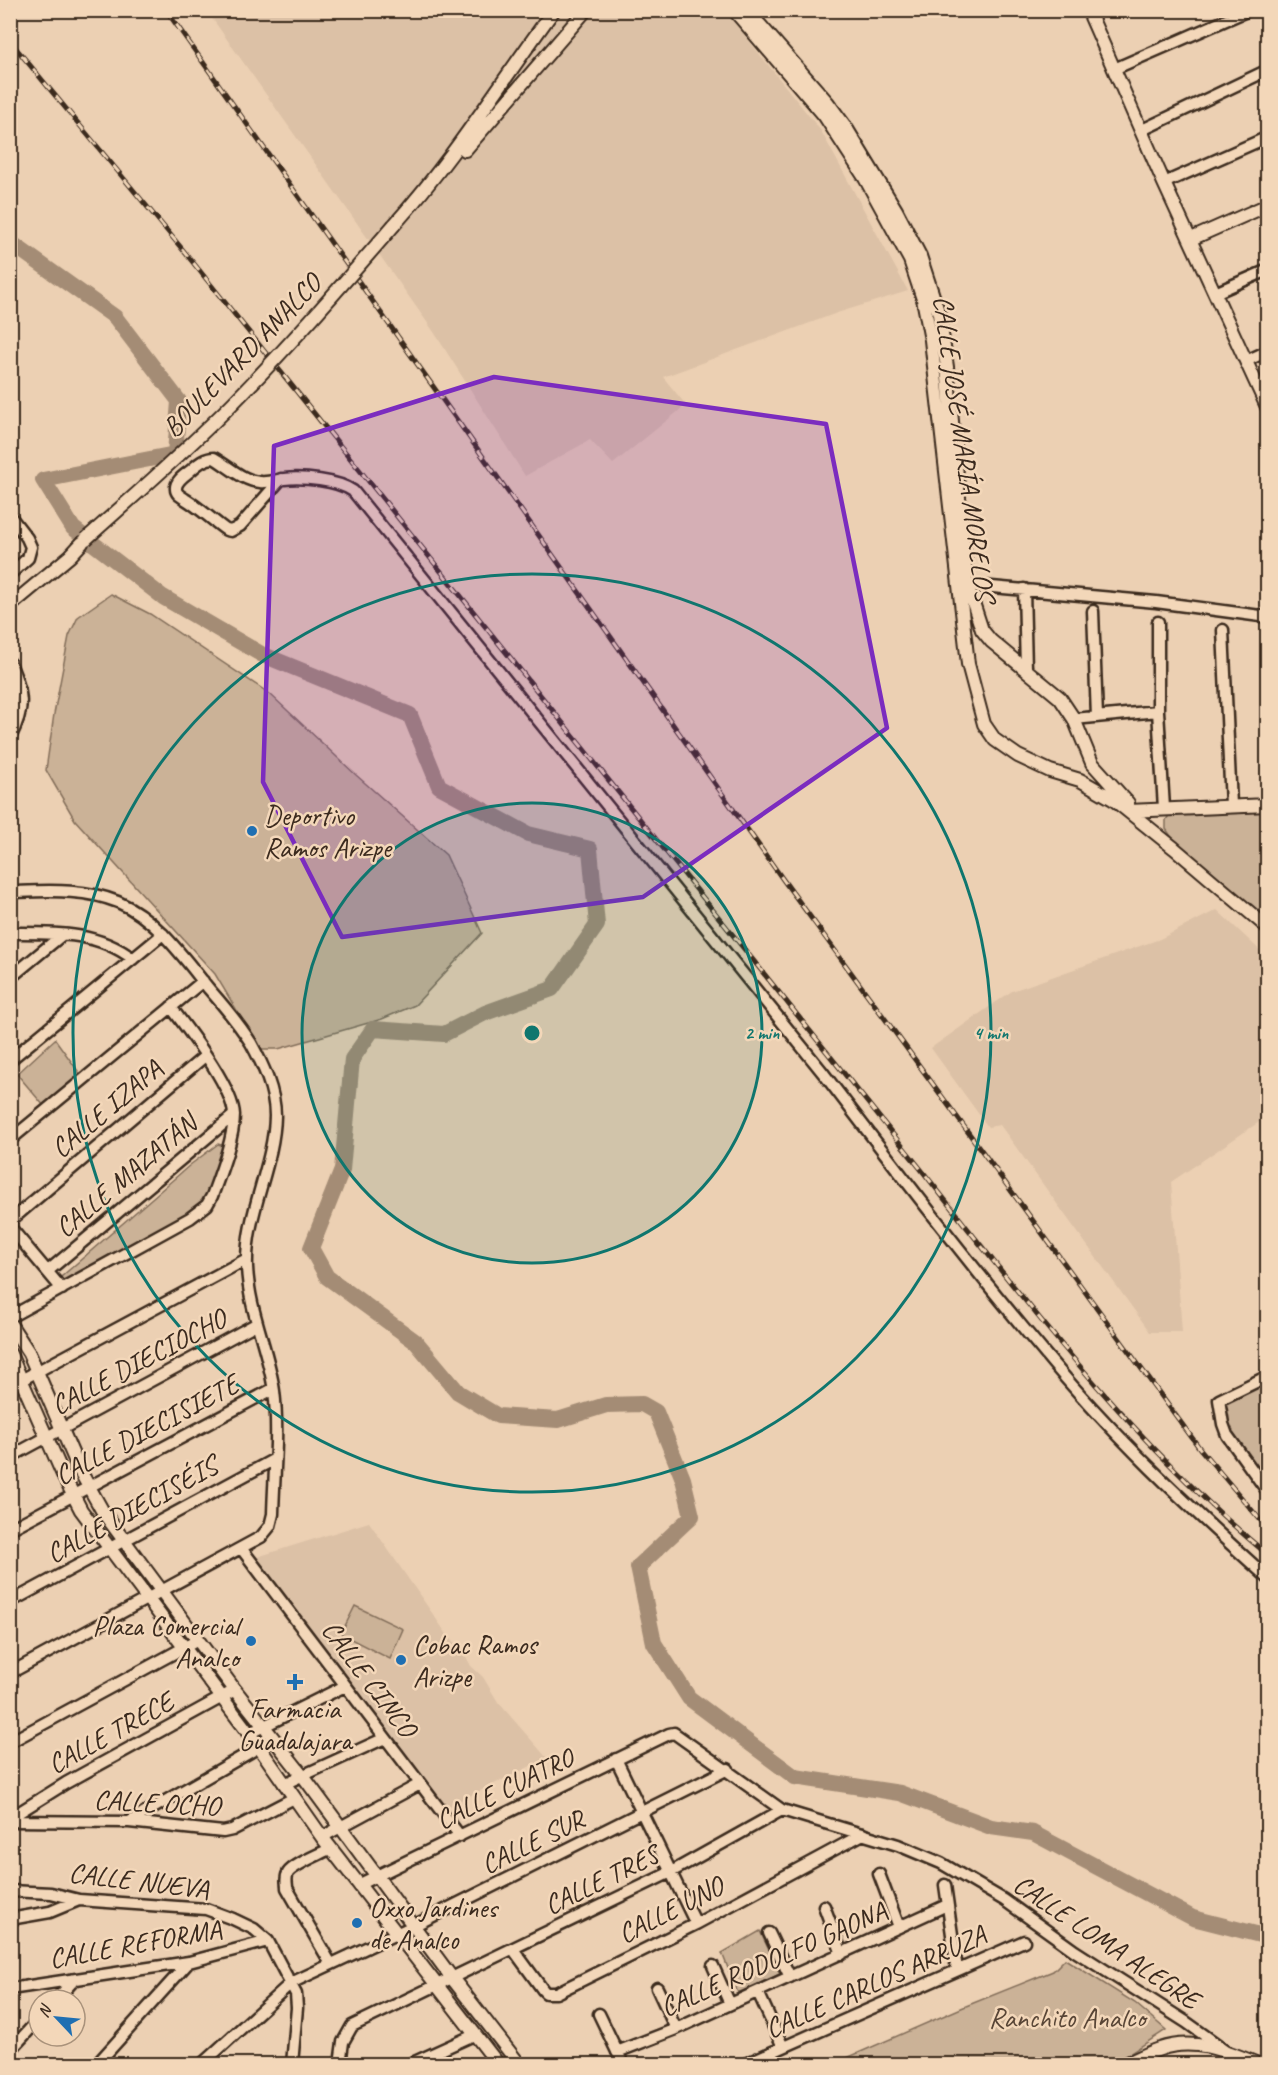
<svg xmlns="http://www.w3.org/2000/svg" width="1278" height="2075" viewBox="0 0 1278 2075" font-family="Caveat,sans-serif">
	<rect width="100%" height="100%" fill="#ecd0b3"/>
	<filter id="ink" filterUnits="userSpaceOnUse"><feTurbulence type="fractalNoise" baseFrequency=".0167" numOctaves="2"/><feDisplacementMap in="SourceGraphic" scale="12" xChannelSelector="R" yChannelSelector="G"/><feConvolveMatrix kernelMatrix="1 2 1 2 8 2 1 2 1" color-interpolation-filters="sRGB"/></filter>
	<g filter="url(#ink)">
		<path fill="#dcc1a6" d="M207,11H725L821,131L908,291L837,313L663,377L686,405L613,464L590,440L525,476L434,332Z
			M1217,910L1267,957V1127L1262,1120L1171,1182L1182,1332H1150L1000,1125L988,1127L931,1048L1012,991L1160,939Z
			M369,1522L448,1636L464,1653L471,1666L483,1677L498,1702L547,1758L447,1807L257,1557Z"/>
		<path fill="#cbb297" stroke="#836e5a" stroke-width="1.5" d="M111,594L150,614L270,694L356,775L446,855L482,933L415,1005L382,1019L278,1049H260L215,974L75,820L46,770L54,714L69,636L78,617Z
			M1267,809V920L1173,839L1166,829V820L1170,814Z
			M55,1039L81,1075L44,1106L17,1074Z
			M218,1144L224,1146L202,1206L64,1285L61,1277L190,1165Z
			M1267,1379V1487L1229,1433L1222,1402Z
			M355,1606L403,1629L390,1659L341,1634Z
			M760,1931L780,1974L738,1993L722,1953Z
			M1065,1959L1135,2003L1166,2030L1114,2064H833L966,2006L1053,1971Z"/>
		<g fill="none" stroke-linecap="round" stroke-linejoin="round">
			<path stroke="#a48c75" stroke-width="16" d="M10,242L115,317L179,401L175,454L43,480L73,528L163,597L261,654L410,715L439,786L528,834L590,849L597,925L552,989L485,1013L444,1034L373,1029L352,1059L342,1170L311,1248L327,1277L416,1342L458,1392L498,1416L558,1420L606,1405L642,1404L656,1412L683,1479L692,1516L638,1567L654,1643L689,1698L795,1777L900,1793L991,1827L1033,1833L1193,1918L1268,1937"/>
			<g stroke="#3b2a1e" stroke-width="15">
				<path id="minor" d="M1114,69L1249,10
					M1142,130L1268,70
					M1164,183L1268,137
					M1215,293L1268,270
					M1246,361L1268,351
					M281,479L240,526L231,531L226,530C212,520 200,508 185,499C181,496 176,494 176,489C175,481 185,475 190,471C197,465 204,458 214,458C228,466 243,481 260,482C268,483 276,480 284,479C303,477 337,480 353,491L824,1074C895,1167 966,1260 1041,1349C1109,1432 1188,1506 1268,1578
					M10,516L27,538L31,547L28,558L10,574
					M959,584L1156,602L1268,617
					M1024,589L1026,669
					M1093,611L1097,717
					M1158,622V711L1164,808
					M1223,630L1231,805
					M10,663C23,695 26,706 10,738
					M1074,719L1158,711
					M10,892C47,891 84,888 118,902C156,918 184,958 209,989C224,1006 239,1024 251,1043C263,1065 275,1090 275,1116C274,1166 245,1215 247,1267C249,1312 268,1348 274,1391C279,1431 274,1473 273,1514L270,1526L261,1537L10,1673
					M10,933C54,933 97,931 133,959
					M10,978L62,935
					M10,1060L163,934
					M10,1140L203,981
					M10,1221L205,1056
					M10,1227L62,1289
					M48,1271L234,1115
					M10,1317L190,1218L207,1205L212,1196C220,1174 234,1138 234,1115C233,1087 188,1030 171,1007
					M1268,1376L1219,1400L1223,1424L1227,1435L1268,1492
					M10,1386L247,1259
					M10,1457L256,1324
					M10,1529L273,1389
					M241,1548L460,1836
					M10,1602L275,1459
					M248,1734L345,1686
					M10,1742L198,1640
					M616,1759L696,1924
					M284,1784L385,1738
					M10,1818L66,1783L235,1690
					M10,1821L129,1822L223,1832L232,1830L294,1798
					M129,1822L259,1747
					M322,1837L420,1784
					M879,1874L899,1927
					M360,1884L669,1734L674,1733L782,1810L898,1845L941,1863L1004,1900L1075,1951L1186,2022L1225,2050
					M945,1885L957,1970
					M10,1891L51,1893L79,1900L206,1909L233,1919L254,1929L268,1941L296,1994L297,2008L292,2064
					M824,1906L842,1954
					M10,1919L50,1912L79,1900
					M769,1933L790,1977
					M513,1949L543,1990L546,1993H556L696,1924L863,1834
					M331,1964L287,1888C287,1883 285,1878 288,1873C294,1864 321,1854 331,1848
					M713,1966L730,2004
					M657,1988L676,2029
					M10,1989L189,1962L268,1941
					M758,1992L783,2047
					M56,2000L74,1980
					M599,2014L623,2064
					M10,2051L39,2019
					M617,2052L676,2029L947,1905
					M97,2064L189,1962
					M202,2064L291,1983L413,1926L728,1769
					M340,2064L343,2042L352,2026L671,1872L782,1810
					M410,2064L474,2035
					M745,2064L1024,1941"/>
			</g>
			<g stroke="#3b2a1e" stroke-width="16">
				<path id="tertiary" d="M734,10L824,115L865,178L910,260L923,299L931,340L968,664L984,724L995,740L1018,756L1050,771L1080,780L1113,799L1174,848L1268,928
					M747,10L828,103L845,126L896,210L920,256L939,314L947,367L967,584L982,630L991,641L1060,698L1074,719L1092,763L1128,803
					M1088,10L1164,183L1268,409
					M465,150L586,10
					M394,225C454,158 501,82 554,10
					M1191,239L1268,205
					M10,606L70,556L82,543
					M1128,811L1268,805
					M10,1324L29,1353L79,1469L103,1512L235,1690L303,1776L452,1978L519,2064
					M10,1354L64,1477L81,1510L259,1747L322,1837L498,2064
					M1126,2064C1137,2059 1148,2053 1160,2049C1194,2037 1226,2051 1258,2064"/>
			</g>
			<use href="#minor" stroke="#f3d7b9" stroke-width="10"/>
			<use href="#tertiary" stroke="#f3d7b9" stroke-width="12"/>
			<g stroke="#3b2a1e" stroke-width="5">
				<path id="rail" d="M166,10L784,881L1201,1450L1268,1529
					M10,41L183,250L920,1168C1028,1305 1133,1443 1268,1555"/>
			</g>
			<use href="#rail" stroke="#f3d7b9" stroke-width="3" stroke-dasharray="9" stroke-linecap="butt"/>
			<g stroke="#3b2a1e" stroke-width="16" stroke-linecap="butt">
				<path id="tertiary-bridge" d="M86,539C136,494 187,450 234,402C290,345 342,285 394,225"/>
			</g>
			<use href="#tertiary-bridge" stroke="#f3d7b9" stroke-width="12"/>
		</g>
	</g>
	<path fill="#7b2cbf" fill-opacity="0.2" stroke="#7b2cbf" stroke-width="4.5" stroke-linejoin="round" d="M494,377L826,424L887,728L643,897L342,937L263,782L274,446Z"/>
	<circle cx="532" cy="1033" r="230" fill="#0f766e" fill-opacity=".12"/>
	<g fill="none" stroke="#0f766e" stroke-width="3">
		<circle cx="532" cy="1033" r="230"/>
		<circle cx="532" cy="1033" r="459"/>
	</g>
	<g fill="#1f6fb2" stroke="#f3d7b9" stroke-width="2">
		<circle cx="252" cy="831" r="6"/>
		<circle cx="251" cy="1641" r="6"/>
		<circle cx="401" cy="1660" r="6"/>
		<path d="M292 1673h6v6h6v6h-6v6h-6v-6h-6v-6h6z"/>
		<circle cx="357" cy="1923" r="6"/>
	</g>
	<g text-anchor="middle" stroke-width="5" stroke-linejoin="round" paint-order="stroke">
		<g font-size="28" fill="#3b2a1e" stroke="#f3d7b9">
			<text transform="translate(241 355) rotate(-46)" y="10">BOULEVARD ANALCO</text>
			<text transform="translate(965 448) rotate(82)" y="10">CALLE JOSÉ MARÍA MORELOS</text>
			<text transform="translate(106 1108) rotate(-40)" y="10">CALLE IZAPA</text>
			<text transform="translate(125 1175) rotate(-40)" y="10">CALLE MAZATÁN</text>
			<text transform="translate(138 1361) rotate(-28)" y="10">CALLE DIECIOCHO</text>
			<text transform="translate(146 1429) rotate(-28)" y="10">CALLE DIECISIETE</text>
			<text transform="translate(131 1509) rotate(-29)" y="10">CALLE DIECISÉIS</text>
			<text transform="translate(370 1678) rotate(53)" y="10">CALLE CINCO</text>
			<text transform="translate(110 1732) rotate(-29)" y="10">CALLE TRECE</text>
			<text transform="translate(504 1788) rotate(-26)" y="10">CALLE CUATRO</text>
			<text transform="translate(157 1802) rotate(3)" y="10">CALLE OCHO</text>
			<text transform="translate(532 1841) rotate(-26)" y="10">CALLE SUR</text>
			<text transform="translate(601 1879) rotate(-26)" y="10">CALLE TRES</text>
			<text transform="translate(139 1880) rotate(7)" y="10">CALLE NUEVA</text>
			<text transform="translate(670 1909) rotate(-27)" y="10">CALLE UNO</text>
			<text transform="translate(1107 1941) rotate(34)" y="10">CALLE LOMA ALEGRE</text>
			<text transform="translate(135 1943) rotate(-10)" y="10">CALLE REFORMA</text>
			<text transform="translate(773 1958) rotate(-24)" y="10">CALLE RODOLFO GAONA</text>
			<text transform="translate(875 1981) rotate(-24)" y="10">CALLE CARLOS ARRUZA</text>
		</g>
		<g font-size="28" fill="#3b2a1e" stroke="#f3d7b9" text-anchor="start">
			<text x="264" y="825">Deportivo<tspan x="264" dy="32">Ramos Arizpe</tspan></text>
			<text x="239" y="1635" text-anchor="end">Plaza Comercial<tspan x="239" dy="32">Analco</tspan></text>
			<text x="413" y="1654">Cobac Ramos<tspan x="413" dy="32">Arizpe</tspan></text>
			<text x="295" y="1718" text-anchor="middle">Farmacia<tspan x="295" dy="32">Guadalajara</tspan></text>
			<text x="369" y="1917">Oxxo Jardines<tspan x="369" dy="32">de Analco</tspan></text>
		</g>
		<g font-size="28" fill="#584536" stroke="#f3d7b9">
			<text x="1067" y="2027">Ranchito Analco</text>
		</g>
	</g>
	<circle cx="532" cy="1033" r="9" fill="#0f766e" stroke="#f3d7b9" stroke-width="3"/>
	<g font-size="18" text-anchor="middle" font-weight="bold" fill="#0f766e" stroke="#f3d7b9" stroke-width="5" stroke-linejoin="round" paint-order="stroke">
		<text x="762" y="1039">2 min</text>
		<text x="991" y="1039">4 min</text>
	</g>
	<rect width="1278" height="2075" fill="none" stroke="#f3d7b9" stroke-width="36"/>
	<rect x="18" y="18" width="1242" height="2039" fill="none" stroke="#3b2a1e" stroke-width="2" filter="url(#ink)"/>
	<g transform="translate(57 2018) rotate(296)"><circle r="28" fill="#f3d7b9" stroke="#a9927b" stroke-width="1.5"/>
	<path d="M0-4.5L10 22L0 15L-10 22Z" fill="#1f6fb2"/>
	<text y="-9" font-size="16" font-weight="bold" text-anchor="middle" fill="#3b2a1e">N</text>
	</g>
</svg>
